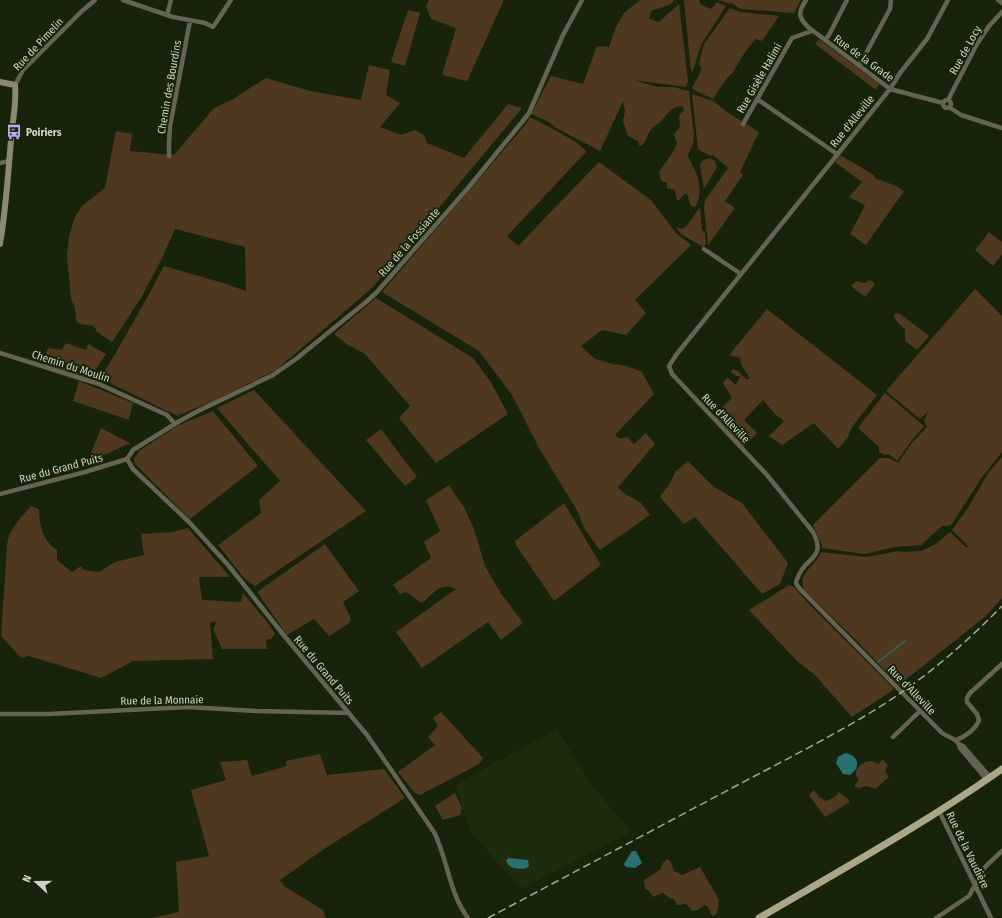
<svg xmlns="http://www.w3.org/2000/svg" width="1002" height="918" viewBox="0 0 1002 918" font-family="'Fira Sans Condensed',sans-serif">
	<rect width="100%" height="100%" fill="#17240b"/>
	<path fill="#1c2c0c" d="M557,729L593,787L632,832L521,889L470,831L456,784Z"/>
	<path fill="#4f3820" d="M429,0H504L467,81L442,75L456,28L431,19L426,6Z
		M640,0H674L671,4L651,11L649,19L659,22L679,4L688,81L686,87L633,80L658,87H673L689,91L694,135L693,144L688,155C690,162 693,166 696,173C700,182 702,198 695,207L691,206L687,194H684L679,200H677L675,190L667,188V182H662L659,172C664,163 675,152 677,143L675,138L674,134L680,127L679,116L684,110L682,106C671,106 667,115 660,122C656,126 651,127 649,133C646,138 646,142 641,146L639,145L638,141L628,136L623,121L625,111L623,101L600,151L558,129L547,121L531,114L551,76L583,84L597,46L609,47L615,29L624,13Z
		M684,0H699L700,4L711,9L717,2L726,6L701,45L693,71L691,72Z
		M718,0H801L794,13L741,9L731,3L730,4Z
		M730,8L740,12L779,16L762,41L756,39L747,49L733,72L727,78L713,99L694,90L692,88L702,69L699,64L704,44Z
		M408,10L420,13L405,66L391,62Z
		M819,39L879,84L876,90L815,44Z
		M369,65L390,70L386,95L400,103L380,127L401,135L415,130L424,135L427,143L464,158L508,104L522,108L372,288L276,370L216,400L177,416L100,378C113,359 122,341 134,321C144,303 154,285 164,266L223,283L246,291L245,247L175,229L162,258L141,298L112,342L97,332L94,326L81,324L76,321L75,308L71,299L67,256L69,236L74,219L82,206L105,188L116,131L132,134L130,151L174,155L214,108L233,99L266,78L310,91L361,100Z
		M692,94L713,101L730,114L759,132L740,172L743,175L725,201L735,208L708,245L704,208L705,200L728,168L713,155L710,156L698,149Z
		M530,117C541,123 583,143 586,152L507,236L518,246L599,162L652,201L675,232L691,245L635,300L646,313L626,335L602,330L581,346L595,359L613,364L627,366L642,372L654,394L615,435L620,439L627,437L634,444L646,433L655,444L618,487L625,494L641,503L650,515L600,550L584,528L578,512L539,448L512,395L479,351L382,292L526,124Z
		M840,155L874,175L875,178L896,186L904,191L866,245L850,234L865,205L849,197L862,182L835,162Z
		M710,158L715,161L717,167L704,189L700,165L703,160Z
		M700,207L702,230L705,232L706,244L703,247L681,234L676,227L682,229L686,227Z
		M989,232L1002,242V254L993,266L975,250Z
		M870,280L875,284L865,297L851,286L856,281L865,283Z
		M975,289L1002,316V452L980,480L952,524L948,526H942L921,545L895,547L864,554L822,548V545L813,525L880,458H889L898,463L911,444L927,427L924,421L928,412L920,419L886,391Z
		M376,298L473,358L490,381L508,414L436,463L399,418L410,406L364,353L348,345L334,334Z
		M767,309L877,395L852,427L848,437L838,449L814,423L782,445L769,436L784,421L775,414L763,400L744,420L757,433L743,447L714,415L732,398L723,383L727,377L736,385L740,376H736L731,372L732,369L738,371L746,379H750L741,364L740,358L729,355Z
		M899,313L929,336L917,350L905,341V329L899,324L894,317L895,314Z
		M66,343L86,350L88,344L106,354L91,377L88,378L43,364L47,350L49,348L62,350Z
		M79,381L133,403L129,420L73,401Z
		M254,390L366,511L255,586L244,578L218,545L261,513L259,500L280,481L217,408Z
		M885,393L924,426L912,440L897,461L889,454L885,455L879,452V447L858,428Z
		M213,411L258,466L190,519L135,464L134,459L139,451L151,443L179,425Z
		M101,428L130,443L100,457L91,453Z
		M381,429L417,477L405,486L366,440Z
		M1002,457V598L986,616L899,685L857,641L804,590C803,585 801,580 804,576C808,567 816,564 821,552L867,557L898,551L904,552L921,551L936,544L950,532L966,547H969L952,530L968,508L988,473Z
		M688,461L714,487L742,503L788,563L780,584L762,594L695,517L684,524L660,497L670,483L676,471Z
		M449,485L465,509L474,529L485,566L500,592L523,623L501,640L488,622L422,668L396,632L456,589C440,581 434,593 422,603L406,592L400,594L393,585L431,558L424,542L440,531L426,500Z
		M564,503L601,565L554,601L516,545L515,541Z
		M31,506L39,509C39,524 43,541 57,550V560L72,572L81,566L84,570L99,572L115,562L144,555L141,534L172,532L188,528L230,577H199L202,600L241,602L243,593L268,623L275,634L271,639L266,640L267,649H222L213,629L217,622H210L213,659L133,661L101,678L29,656L21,658L1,636L7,546C8,529 21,518 31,506Z
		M325,544L359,591L343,602L351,619L348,624L329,636L314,619L287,635L257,592Z
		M789,585L794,587L806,601L894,689L881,698L852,717L815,675L798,662L749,610Z
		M441,712L483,758L479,764L420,795L415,793L398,772L435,745L428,737L438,726L433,718Z
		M320,754L327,775L384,769L405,798L324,849L280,880L284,886L323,910L326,918H153L179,912L176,862L209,856L191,790L226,780L220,762L247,760L252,776L287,766L286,761Z
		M882,759L888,765L885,771L889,777L875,789L867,786L859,788L855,787V784L858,781C858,779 857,777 856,775C855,767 865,760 872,761C875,762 876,763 879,764Z
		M814,790L819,797L826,801L835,797L839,792L847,798L850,802L825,817L809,795Z
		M455,793L462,808L460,815L443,820L435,806Z
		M667,859L671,862L674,871L682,875L700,867L719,900L717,913L714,916L711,914L708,907L705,905L698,910L692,911L686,904L677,905L674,899L670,898L663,893L653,897L649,891L645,889L644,880L660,870L663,863Z"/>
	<path fill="#2a7071" d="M845,753C858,755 862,767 850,775L843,774L836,763L838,757Z
		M632,851H636L642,863L635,868L626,867L624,864Z
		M509,858L528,860L529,866L527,868C519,870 508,869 506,860Z"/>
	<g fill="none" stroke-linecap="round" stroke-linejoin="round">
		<path stroke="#2a7071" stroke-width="1.5" d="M878,662L905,641"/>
		<path stroke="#656355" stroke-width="4.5" d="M123,0L173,17L205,23L213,27L231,0
			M806,0C798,12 798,17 808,27L890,89L943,103
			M948,0L927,39L900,73L890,89L676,355L669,366L672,374L767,475L813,532C827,559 805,557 798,577C797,579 796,581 796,583C797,586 800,589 802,591L942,733C949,738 959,739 960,748L987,780
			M998,0L1002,3
			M167,15L171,0
			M825,40L829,35L847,0
			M859,66L890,9L891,0
			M15,85L23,70L81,12L95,0
			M757,99L837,154
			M948,100L977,44L989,26L1002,12
			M943 104a4 4 0 1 1 8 0a4 4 0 1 1-8 0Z
			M949,107L961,115L1002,128
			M743,124L792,38L812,31
			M169,156V143L170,126L190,21
			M0,163L9,161
			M704,249L741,274
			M0,353L99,384L167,415L175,424
			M127,459L133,469L189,522L229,566L286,638L367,735L434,832C448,860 449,893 468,918
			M0,494L85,472L127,459L133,450L178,422L198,411L273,375L296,359L366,302L376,293L468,188L522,122L529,113L563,35L582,0
			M0,714H49L188,707L257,711L348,713
			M893,737L920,711
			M956,740C965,737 976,729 979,720L977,714L967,702V698L970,693L1002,664
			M959,744L963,746L990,777
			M939,811L991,918
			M936,918L969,896L985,867L1002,851"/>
		<path stroke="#8c8973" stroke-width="6" d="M0,82L15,85C17,104 12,122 11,140C8,175 6,209 0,244"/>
		<path stroke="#aba689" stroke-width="7" d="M759,918C841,870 924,824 1002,769"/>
		<path stroke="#9fa996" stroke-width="1.5" stroke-dasharray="8 4" stroke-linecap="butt" d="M488,918C569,875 651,831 732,788C781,762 831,737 878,708C924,679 965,644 1002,606"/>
	</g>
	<defs>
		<g id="bus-bare" transform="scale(1.2)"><path d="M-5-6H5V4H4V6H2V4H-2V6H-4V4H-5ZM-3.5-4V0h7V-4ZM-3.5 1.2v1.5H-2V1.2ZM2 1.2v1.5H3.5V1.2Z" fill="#b9abf7" stroke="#17240b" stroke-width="2.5" paint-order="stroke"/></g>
	</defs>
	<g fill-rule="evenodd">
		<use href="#bus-bare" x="14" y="132"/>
	</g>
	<g text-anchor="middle" stroke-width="4" stroke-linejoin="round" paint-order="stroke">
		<g font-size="11" fill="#ccd5c5" stroke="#17240b">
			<text transform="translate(38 44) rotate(-47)" y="4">Rue de Pimelin</text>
			<text transform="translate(965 50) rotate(-61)" y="4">Rue de Locy</text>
			<text transform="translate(864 58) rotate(36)" y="4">Rue de la Grade</text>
			<text transform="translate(759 78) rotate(-60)" y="4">Rue Gisèle Halimi</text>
			<text transform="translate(169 87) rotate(-80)" y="4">Chemin des Bourdins</text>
			<text transform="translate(852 121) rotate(-51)" y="4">Rue d'Alleville</text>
			<text transform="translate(409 242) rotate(-49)" y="4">Rue de la Fossiante</text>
			<text transform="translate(71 366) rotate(18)" y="4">Chemin du Moulin</text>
			<text transform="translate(726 418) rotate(46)" y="4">Rue d'Alleville</text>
			<text transform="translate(61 468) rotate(-15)" y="4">Rue du Grand Puits</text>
			<text transform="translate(324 670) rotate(50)" y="4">Rue du Grand Puits</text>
			<text transform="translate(912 690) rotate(46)" y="4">Rue d'Alleville</text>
			<text transform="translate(162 700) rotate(-1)" y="4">Rue de la Monnaie</text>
			<text transform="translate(968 850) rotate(64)" y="4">Rue de la Vaudière</text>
		</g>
		<g font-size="11" font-weight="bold" fill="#ccd5c5" stroke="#17240b" text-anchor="start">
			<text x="26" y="136">Poiriers</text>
		</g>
	</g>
	<g transform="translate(36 882) rotate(291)" stroke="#17240b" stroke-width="3" paint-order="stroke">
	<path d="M0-3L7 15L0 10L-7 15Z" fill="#ccd5c5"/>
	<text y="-6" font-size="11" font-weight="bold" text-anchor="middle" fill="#ccd5c5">N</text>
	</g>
</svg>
